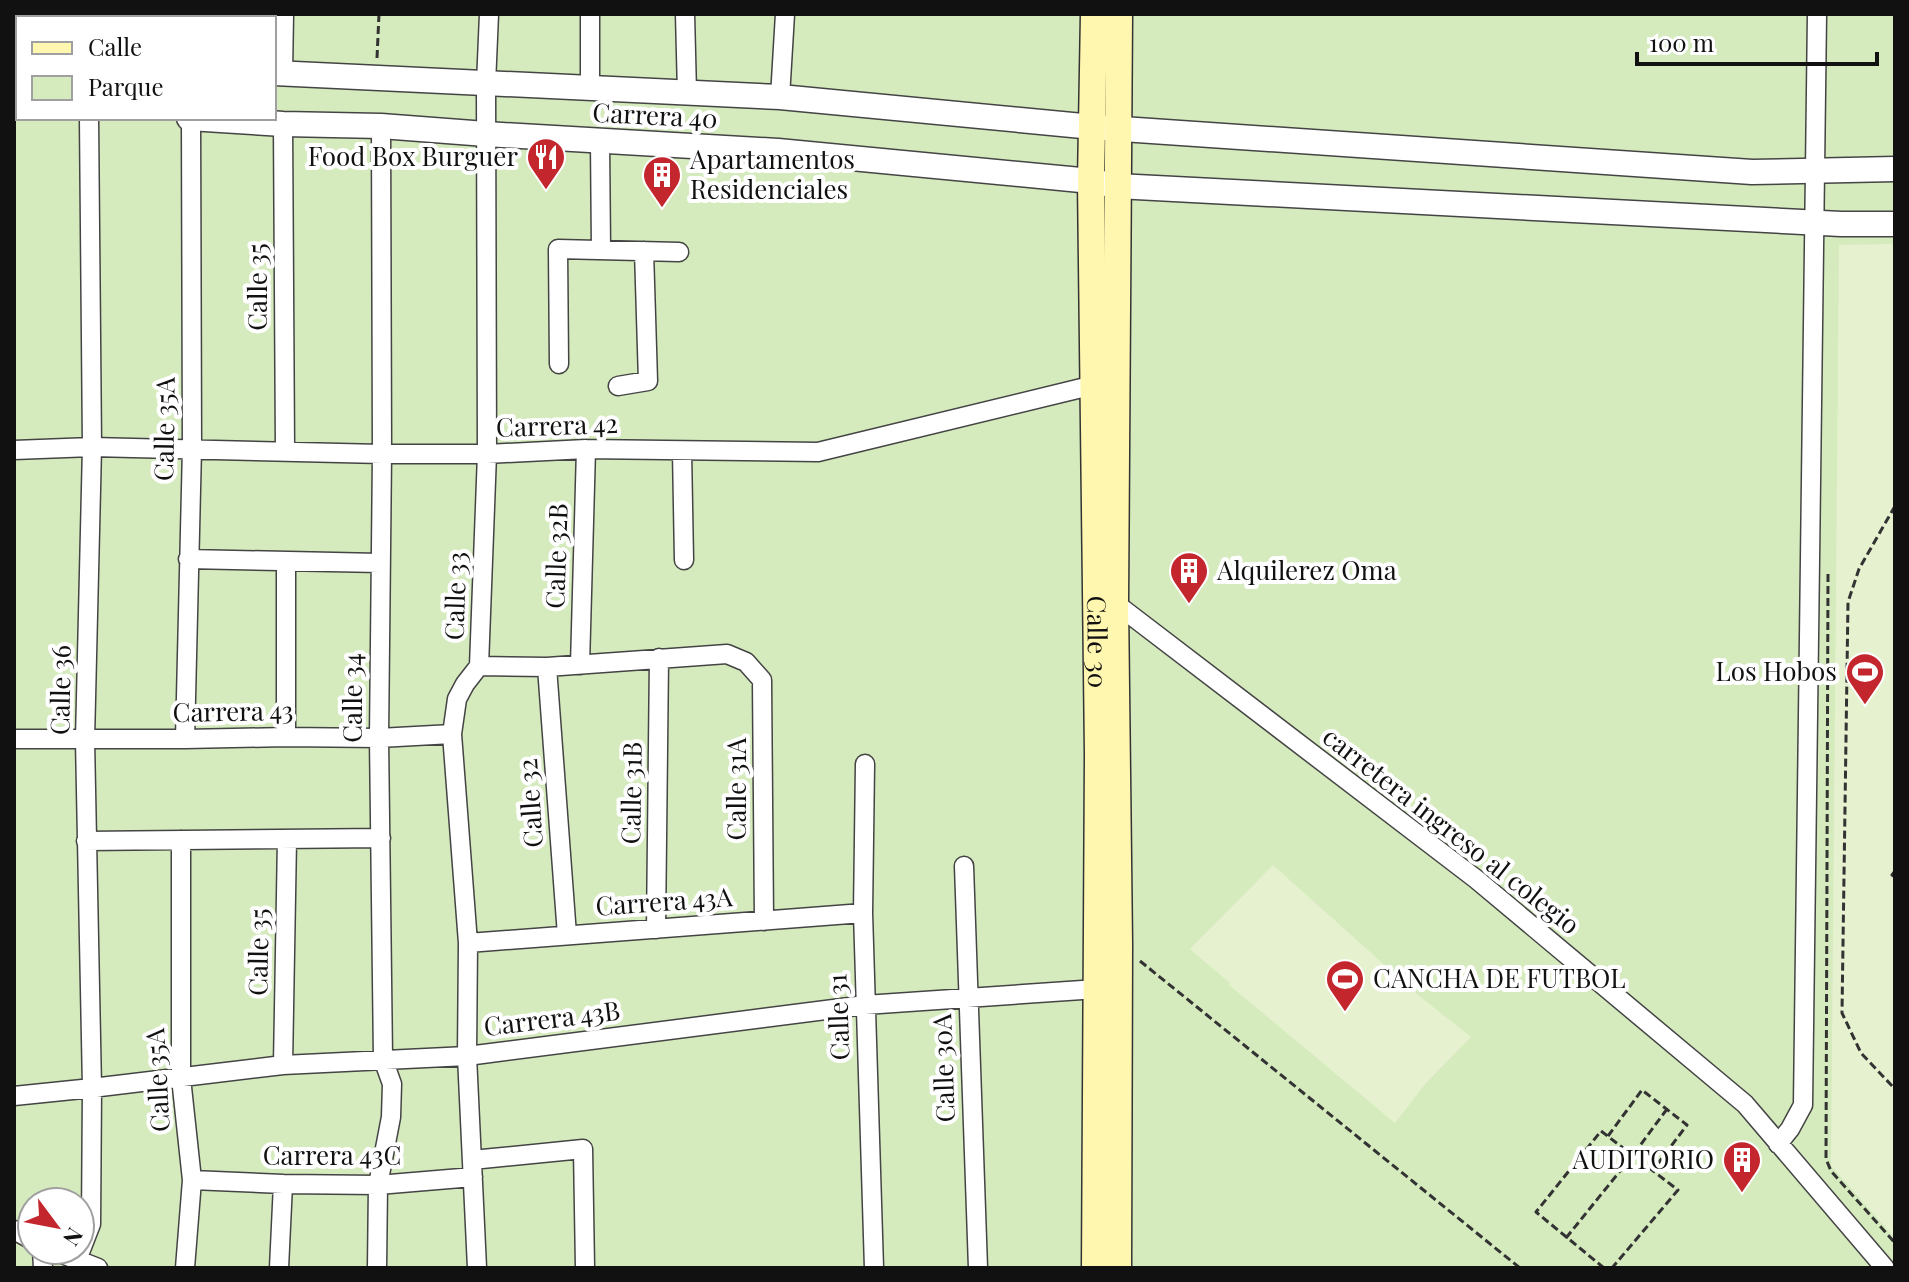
<svg xmlns="http://www.w3.org/2000/svg" width="1909" height="1282" viewBox="0 0 1909 1282" font-family="'Playfair Display',serif">
	<rect width="100%" height="100%" fill="#fffdf5"/>
	<path fill="#d5ebbd" fill-rule="evenodd" d="M14,14H1895V1268H14ZM18,18H274V118H18ZM32,1202H80V1250H32Z"/>
	<path fill="#e6f2cf" d="M1895,244V1238L1831,1166L1839,245Z
		M1273,865L1418,995L1471,1037L1426,1083L1395,1123L1229,985L1230,983L1190,949Z"/>
	<g fill="none" stroke-linecap="round" stroke-linejoin="round">
		<g stroke="#444" stroke-width="21">
			<path id="minor" d="M90,14V18
				M187,14V18
				M685,14L687,93
				M283,73L284,14
				M590,89V14
				M780,97L785,14
				M283,124L285,451
				M600,141L601,250
				M559,364L558,249L679,252
				M618,386L648,381L644,251
				M14,450L92,447L382,454H487L586,449L818,452L1094,385
				M682,451L684,560
				M188,559L380,563
				M286,561V737
				M1107,603H1115L1476,879L1745,1104L1885,1268
				M580,665L586,449
				M479,666L547,667L727,654L746,662L762,680L764,921
				M547,667L567,935
				M14,739H185L286,737L379,738L452,734
				M185,739L192,448L191,118
				M865,764L863,913L874,1268
				M181,840V1078L192,1180L185,1268
				M86,841L381,838
				M964,866L978,1268
				M656,929L659,658
				M468,943L863,913
				M283,1065L287,839
				M14,1096L92,1088L283,1065L467,1056L865,1005L1097,989
				M1778,1144L1790,1129L1803,1105L1817,14
				M472,1160L583,1149L585,1268
				M192,1180L283,1184L378,1185L473,1177
				M14,1230L32,1240
				M42,1250L43,1268
				M52,1250L98,1268
				M77,1260L91,1224L92,1088L85,740L92,447L89,118
				M279,1268L283,1184
				M377,1268L378,1185L391,1117L392,1084L383,1059L379,738L382,454L381,126
				M477,1268L467,1056L468,943L452,734L457,699L465,684L479,666L487,454L486,84L489,14"/>
		</g>
		<g stroke="#444" stroke-width="27">
			<path id="tertiary" d="M14,66H18
				M274,73L780,97L1093,127L1752,172L1895,169
				M14,107H18
				M189,118L283,124L381,126L486,134L778,151L1091,181L1117,186L1841,224H1895"/>
		</g>
		<g stroke="#333" stroke-width="29">
			<g id="secondary">
				<path id="s1" d="M1094,14L1091,181L1098,754L1095,1268"/>
				<path d="M1118,1268L1119,944L1115,603L1119,14"/>
			</g>
		</g>
		<path stroke="#333" stroke-width="3" stroke-dasharray="8 4" stroke-linecap="butt" d="M377,58L379,14
			M1895,506L1859,569L1848,602L1842,1013L1861,1053L1895,1089
			M1828,574L1826,1159L1831,1171L1895,1243
			M1895,871L1892,875L1895,877
			M1140,961L1520,1268
			M1608,1136L1642,1090L1687,1125L1653,1170
			M1566,1238L1633,1155L1667,1109
			M1604,1268L1536,1212L1601,1131L1678,1190L1612,1268"/>
		<use href="#minor" stroke="#fff" stroke-width="18"/>
		<use href="#tertiary" stroke="#fff" stroke-width="24"/>
		<use href="#secondary" stroke="#fff6b0" stroke-width="26"/>
	</g>
	<defs>
		<g id="restaurant-pin" transform="scale(2)"><path d="M0 17L-7.5 6A9.5 9.5 0 1 1 7.5 6Z" fill="#c4262e" stroke="#fff"/><path d="M-5-6h1v4h1v-4h1v4h1v-4h1v5L-1.5 .5V6h-2V.5L-5-1ZM5-6V6H3V1.5H1.5Q1.5-4 5-6Z" fill="#fff"/></g>
		<g id="building-pin" transform="scale(2)"><path d="M0 17L-7.5 6A9.5 9.5 0 1 1 7.5 6Z" fill="#c4262e" stroke="#fff"/><path d="M-4-6H4V6H1V3H-1V6H-4ZM-2.5-4.3h1.7v1.8h-1.7ZM.8-4.3h1.7v1.8H.8ZM-2.5-1h1.7V.8h-1.7ZM.8-1h1.7V.8H.8Z" fill="#fff"/></g>
		<g id="stadium-pin" transform="scale(2)"><path d="M0 17L-7.5 6A9.5 9.5 0 1 1 7.5 6Z" fill="#c4262e" stroke="#fff"/><path d="M0-5a6.5 5 0 1 0 0 10a6.5 5 0 1 0 0-10ZM-3.5-1.8h7v3.6h-7Z" fill="#fff"/></g>
	</defs>
	<g fill-rule="evenodd">
		<use href="#restaurant-pin" x="546" y="157"/>
		<use href="#building-pin" x="662" y="175"/>
		<use href="#building-pin" x="1189" y="571"/>
		<use href="#stadium-pin" x="1865" y="672"/>
		<use href="#stadium-pin" x="1345" y="979"/>
		<use href="#building-pin" x="1742" y="1160"/>
	</g>
	<g text-anchor="middle" stroke-width="8" stroke-linejoin="round" paint-order="stroke">
		<g font-size="26" fill="#111" stroke="#fff">
			<text transform="translate(655 116) rotate(3)" y="9">Carrera 40</text>
			<text transform="translate(258 287) rotate(-90)" y="9">Calle 35</text>
			<text transform="translate(557 426) rotate(-2)" y="9">Carrera 42</text>
			<text transform="translate(165 429) rotate(-89)" y="9">Calle 35A</text>
			<text transform="translate(557 556) rotate(-88)" y="9">Calle 32B</text>
			<text transform="translate(456 596) rotate(-88)" y="9">Calle 33</text>
			<text dy="9" stroke="none"><textPath href="#s1" startOffset="628">Calle 30</textPath></text>
			<text transform="translate(61 690) rotate(-89)" y="9">Calle 36</text>
			<text transform="translate(353 698) rotate(-90)" y="9">Calle 34</text>
			<text transform="translate(233 712) rotate(-1)" y="9">Carrera 43</text>
			<text transform="translate(737 789) rotate(-90)" y="9">Calle 31A</text>
			<text transform="translate(632 793) rotate(-89)" y="9">Calle 31B</text>
			<text transform="translate(531 803) rotate(-94)" y="9">Calle 32</text>
			<text transform="translate(1451 831) rotate(38)" y="9">carretera ingreso al colegio</text>
			<text transform="translate(664 902) rotate(-4)" y="9">Carrera 43A</text>
			<text transform="translate(259 952) rotate(-89)" y="9">Calle 35</text>
			<text transform="translate(839 1017) rotate(-92)" y="9">Calle 31</text>
			<text transform="translate(552 1019) rotate(-7)" y="9">Carrera 43B</text>
			<text transform="translate(944 1068) rotate(-92)" y="9">Calle 30A</text>
			<text transform="translate(158 1080) rotate(-93)" y="9">Calle 35A</text>
			<text x="332" y="1165">Carrera 43C</text>
		</g>
		<g font-size="26" fill="#111" stroke="#fff" text-anchor="end">
			<text x="518" y="166">Food Box Burguer</text>
			<text x="690" y="169" text-anchor="start">Apartamentos<tspan x="690" dy="30">Residenciales</tspan></text>
			<text x="1217" y="580" text-anchor="start">Alquilerez Oma</text>
			<text x="1837" y="681">Los Hobos</text>
			<text x="1373" y="988" text-anchor="start">CANCHA DE FUTBOL</text>
			<text x="1714" y="1169">AUDITORIO</text>
		</g>
	</g>
	<rect width="1909" height="1282" fill="none" stroke="#111111" stroke-width="32"/>
	<rect x="16" y="16" width="260" height="104" fill="#ffffff" stroke="#a0a0a0" stroke-width="2"/>
	<rect x="32" y="42" width="40" height="12" fill="#fff6b0" stroke="#a0a0a0" stroke-width="2"/>
	<text x="88" y="56" font-size="24" fill="#111111">Calle</text>
	<rect x="32" y="76" width="40" height="24" fill="#d5ebbd" stroke="#a0a0a0" stroke-width="2"/>
	<text x="88" y="96" font-size="24" fill="#111111">Parque</text>
	<g transform="translate(56 1226) rotate(122)"><circle r="38" fill="#ffffff" stroke="#a0a0a0" stroke-width="2"/>
	<path d="M0-6L14 30L0 20L-14 30Z" fill="#c4262e"/>
	<text y="-12" font-size="22" font-weight="bold" text-anchor="middle" fill="#111111">N</text>
	</g>
	<path d="M1637 52v12h240v-12" fill="none" stroke="#111111" stroke-width="4"/>
	<text x="1649" y="52" font-size="24" fill="#111111" stroke="#ffffff" stroke-width="6" paint-order="stroke">100 m</text>
</svg>
